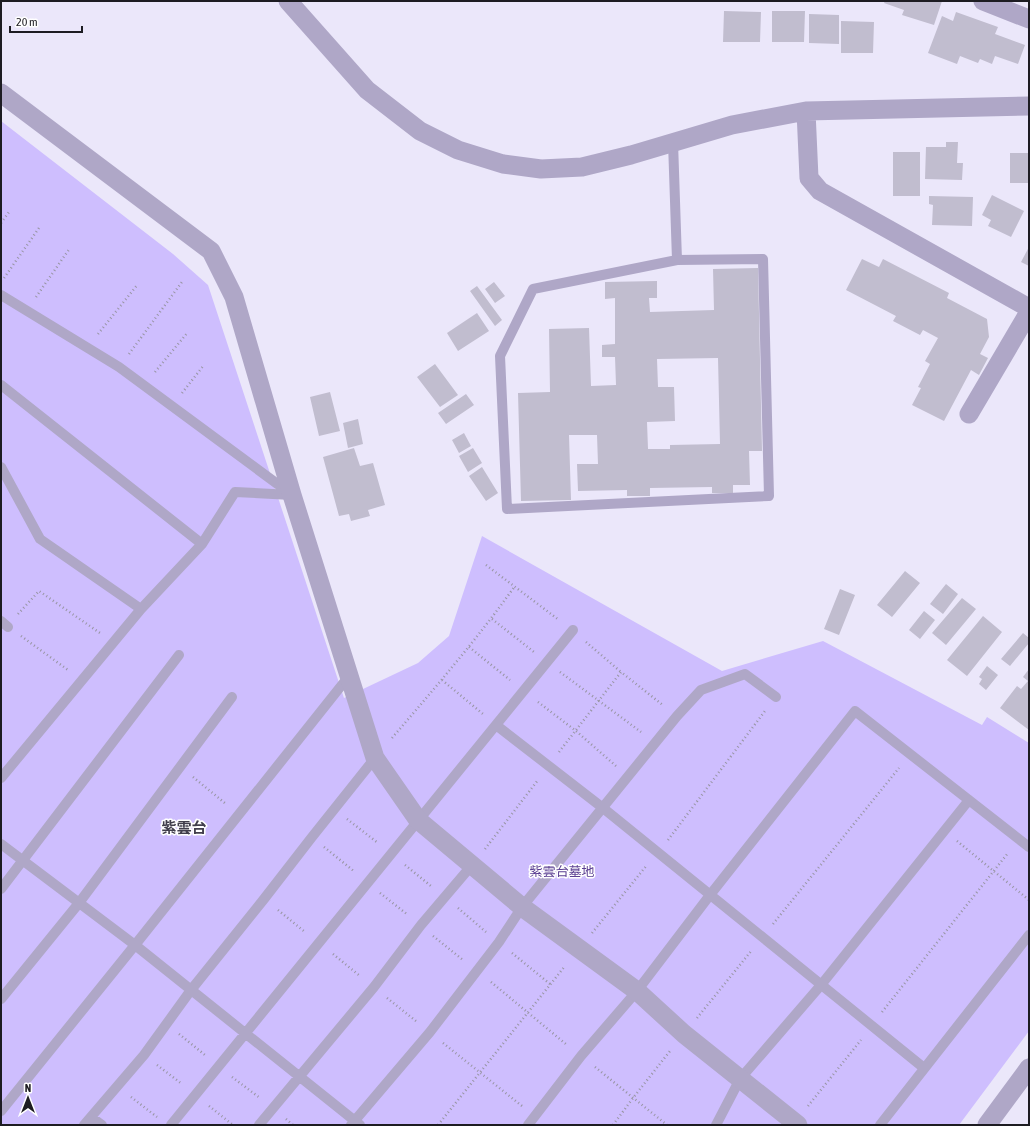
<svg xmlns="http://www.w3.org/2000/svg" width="1030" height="1126" viewBox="0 0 1030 1126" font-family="'Asap Condensed','Noto Sans JP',sans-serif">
	<rect width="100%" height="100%" fill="#ebe7fa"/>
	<path fill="#cebefe" d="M1,121L173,254L208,285L344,698L418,663L449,636L482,536L722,671L823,641L982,725L987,717L1029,743V1031L959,1125H1Z"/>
	<path fill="#c1bdcf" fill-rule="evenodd" d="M885,1H942L934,25L902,15L904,10L884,3Z
		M724,11L761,12L760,42H723Z
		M772,11H805L804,42H772Z
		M956,12L998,27L995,34L1025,45L1018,64L995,56L992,64L980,59L978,63L960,56L957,64L928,53L942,16L953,21Z
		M809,14L839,15V44L809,43Z
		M841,21L874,22L873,53H841Z
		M946,142H958L957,163H963L962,180L925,179L926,147H946Z
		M893,152H920V196H893Z
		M1010,153H1029V183H1010Z
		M992,195L1024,211L1011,237L988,226L991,220L982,215Z
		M929,196L973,197L972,226L932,225L933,205L929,204Z
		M1029,247V266L1021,262Z
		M862,259L879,267L883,259L949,293L947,298L987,319L989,337L980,354L988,358L979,375L971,370L944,421L912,405L921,388L918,387L930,364L925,361L938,338L923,330L920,335L893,321L896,316L846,290Z
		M758,268L762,451H749L750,485H733V493H712V487L650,488V496H627V490L578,491L577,464H598L597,435H569L571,500L521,501L518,393L550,392L549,329L589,328L591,386L616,385L615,357H602V345L615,344V298L605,299V282L657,281V298H649L650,312L714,310L713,269ZM718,358L720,444L670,445V449H648L647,422L675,421L674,387H658L657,359Z
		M494,282L505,296L495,303L485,289Z
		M477,286L502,320L495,326L470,291Z
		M477,313L489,331L458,351L447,333Z
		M435,364L458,395L440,407L417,377Z
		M330,392L340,431L319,436L310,397Z
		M466,394L474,405L446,424L438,413Z
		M358,419L363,444L348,448L343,423Z
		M464,433L471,446L459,453L452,440Z
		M354,448L360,466L373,463L385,505L368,510L370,516L351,521L349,514L339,516L323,457Z
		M473,448L482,463L468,472L459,456Z
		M482,467L498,493L486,501L469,476Z
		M905,571L920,583L892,617L877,605Z
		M946,584L958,594L943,614L930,604Z
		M840,589L855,595L839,635L824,629Z
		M962,598L976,609L946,645L932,633Z
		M924,611L935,620L920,639L909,630Z
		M983,616L1002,632L967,676L947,660Z
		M1023,633L1029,638V643L1010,666L1001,659Z
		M987,666L998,675L986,690L979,684L982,679L979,677Z
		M1029,669V730L1000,708L1017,686L1021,689L1028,681L1023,677Z"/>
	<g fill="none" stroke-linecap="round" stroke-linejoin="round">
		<path stroke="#9895a3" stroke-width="2.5" stroke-dasharray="1 3" stroke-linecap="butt" d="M1,223L9,212
			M4,278L39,228
			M36,297L70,248
			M98,334L138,284
			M129,354L182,282
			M155,372L188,332
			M182,393L204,365
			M486,565L559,620
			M18,614L39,591L100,633
			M492,619L534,652
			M21,636L68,670
			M586,642L621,672
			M469,647L510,680
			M560,672L641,732
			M442,680L483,714
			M538,702L576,731L616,766
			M392,738C435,688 477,639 515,586
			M559,752L621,672L664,706
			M193,777L226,804
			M347,819L378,843
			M668,840L765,711
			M957,841L1029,900
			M324,847L355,872
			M485,849L538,780
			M405,865L431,886
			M380,893L408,915
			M458,908L486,932
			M278,910L305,932
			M773,924L899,768
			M592,933L647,865
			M433,936L463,960
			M512,953L550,984
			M333,954L360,976
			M491,982L567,1045
			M387,998L416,1021
			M882,1012L1008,853
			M697,1018L752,950
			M179,1034L205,1055
			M443,1043L522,1106
			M157,1065L182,1084
			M595,1067L667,1125
			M232,1077L260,1098
			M131,1097L157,1117
			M209,1106L233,1125
			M808,1106L861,1040
			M286,1119L293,1125
			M438,1125L565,966
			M613,1125L633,1098L670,1051"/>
		<path stroke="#afa7c7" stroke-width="10" d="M673,142L677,260L533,289L500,356L507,509L769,496L763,259L677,260
			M1,295L119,367L291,494
			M1,385L202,544
			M1,467L40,539L141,609
			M1,621L8,627
			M496,725L603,808L924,1068
			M1,778L141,609L202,544L235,492L292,495
			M1,844L135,945L360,1125
			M1,889L179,655
			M1,999L79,903L232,697
			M1,1111L135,945L349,676
			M91,1117L102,1125
			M84,1125L144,1055L191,990L264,899L312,837L375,758
			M171,1125L573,630
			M259,1125L374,987L421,925L472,865
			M351,1125L430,1032L499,942L522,907L677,716L701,690L745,674L776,697
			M528,1125L581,1056L637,991L710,895L855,711L1029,847
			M716,1125L740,1079L821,985L969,800
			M880,1125L1029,935"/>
		<path stroke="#afa7c7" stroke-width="19" d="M288,1L367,90L420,131L458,150L503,164L541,169L582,167L631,155L732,125L806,111L1029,106
			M983,1L1029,19
			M1,93L211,251L234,297L292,495L375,758L418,820L522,907L637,991L684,1034L798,1125
			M806,111L809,178L820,191L1029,308
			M969,414L1029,312
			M987,1125L1029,1068"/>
	</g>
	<g text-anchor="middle" stroke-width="3" stroke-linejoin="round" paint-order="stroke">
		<g font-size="13" fill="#5b3f92" stroke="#fff">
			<text x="562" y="876">紫雲台墓地</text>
		</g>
		<g font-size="15" font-weight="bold" fill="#413e4c" stroke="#fff">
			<text x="184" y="833">紫雲台</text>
		</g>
	</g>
	<rect width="1030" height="1126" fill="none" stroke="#1d1c22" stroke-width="4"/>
	<g transform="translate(28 1098)" stroke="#ffffff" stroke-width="3" paint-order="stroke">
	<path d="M0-3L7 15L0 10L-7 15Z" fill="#1d1c22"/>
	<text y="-6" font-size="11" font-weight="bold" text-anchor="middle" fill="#1d1c22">N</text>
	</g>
	<path d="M10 26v6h72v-6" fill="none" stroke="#1d1c22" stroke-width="2"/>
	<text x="16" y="26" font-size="12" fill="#1d1c22" stroke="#ffffff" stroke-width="3" paint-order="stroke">20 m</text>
</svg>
